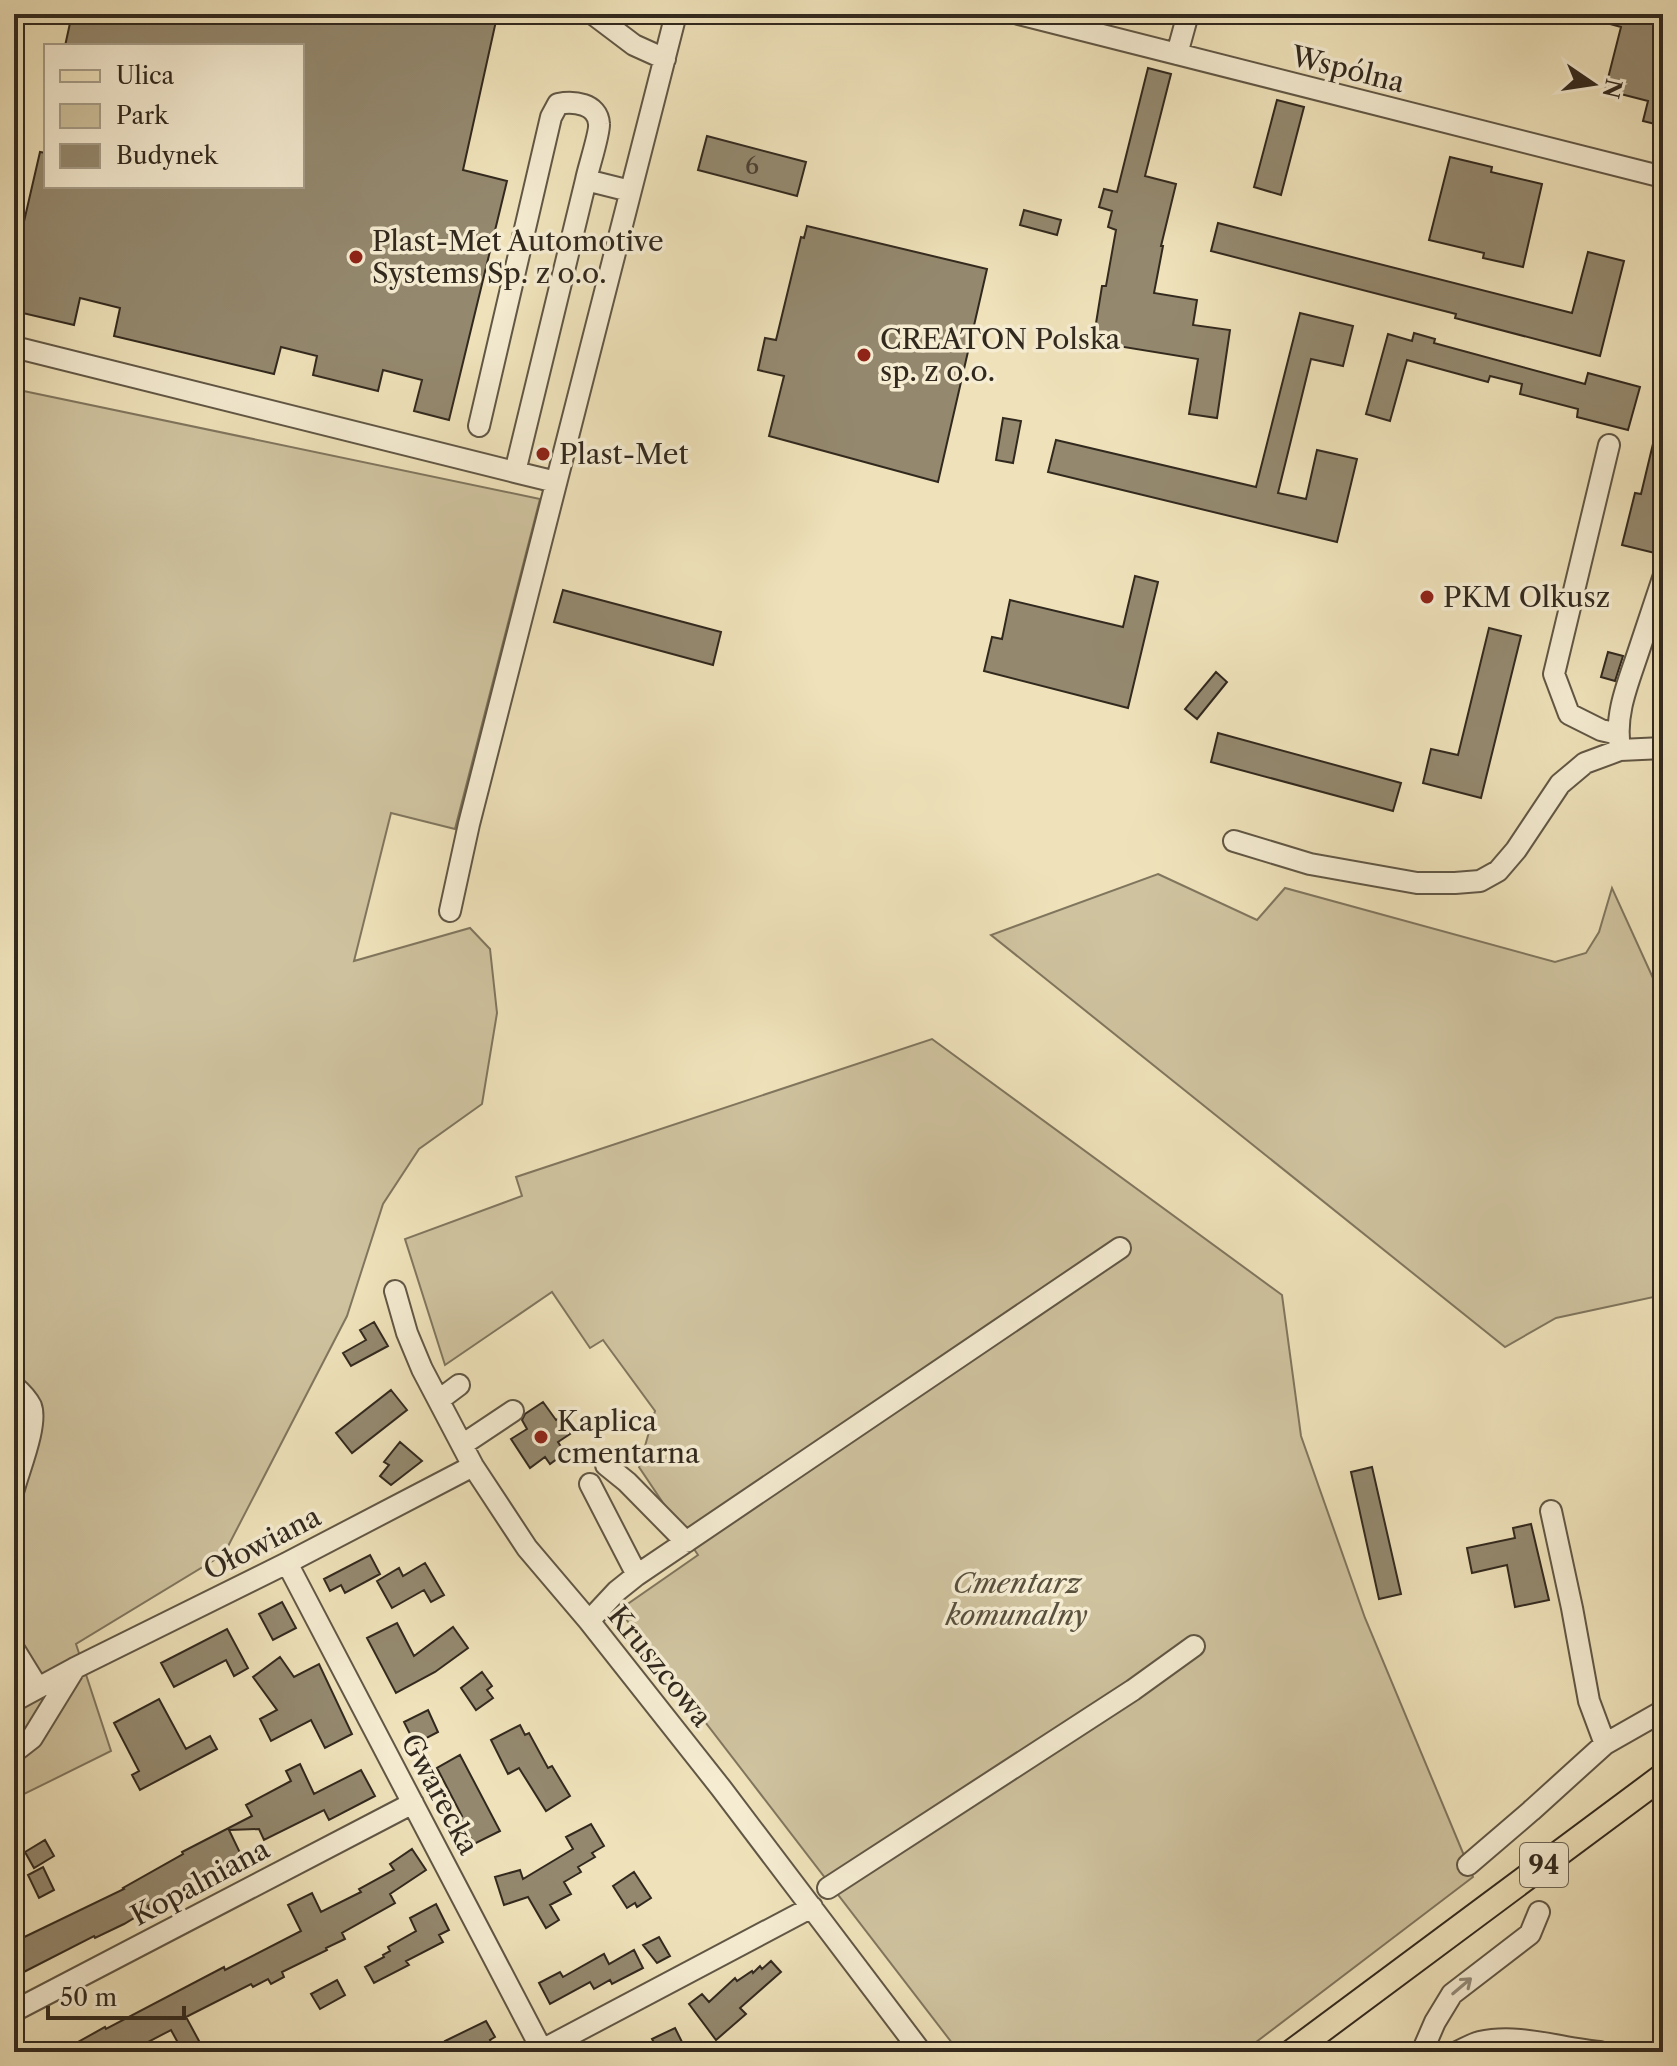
<svg xmlns="http://www.w3.org/2000/svg" width="1677" height="2066" viewBox="0 0 1677 2066" font-family="'Libre Caslon Text',serif">
	<rect width="100%" height="100%" fill="#efe2ba"/>
	<filter id="stains"><feTurbulence type="fractalNoise" baseFrequency=".0025" numOctaves="4"/><feColorMatrix values="0 0 0 0 .2 0 0 0 0 .09 0 0 0 0 .02 0 0 0 .5 -.17"/></filter>
	<radialGradient id="worn" r=".72"><stop offset=".6" stop-color="#630" stop-opacity="0"/><stop offset="1" stop-color="#630" stop-opacity=".3"/></radialGradient>
	<path fill="#cfc39f" stroke="#80765e" stroke-width="2" d="M14,389L540,499L455,829L391,813L354,961L470,928L490,949L497,1013L482,1104L419,1149L383,1204L347,1316L224,1554L76,1644L111,1751L14,1799Z
		M1158,874L1257,920L1285,888L1555,962L1586,953L1599,932L1612,888L1663,1000V1295L1556,1318L1505,1347L991,935Z
		M932,1039L1282,1295L1301,1436L1365,1618L1473,1877L1243,2052H959L619,1610L698,1555L639,1467L655,1411L603,1340L590,1348L552,1292L445,1365L405,1239L522,1196L516,1177Z"/>
	<path fill="#94896f" stroke="#32291e" stroke-width="2" d="M72,14H470L496,21L463,170L507,181L449,420L414,411L422,380L383,370L378,391L313,375L317,356L281,347L274,374L114,336L120,308L80,298L74,325L14,311V265L40,152L46,153V186H302V46H65Z
		M1593,14H1663V126L1643,121L1648,101L1605,90L1621,27L1592,19Z
		M1148,68L1171,74L1145,176L1176,184L1161,246H1163L1154,293L1197,300L1193,325L1230,330L1217,418L1189,414L1198,359L1093,342L1102,286H1106L1116,230L1108,227L1112,211L1099,207L1104,189L1117,192Z
		M1277,100L1304,107L1281,195L1254,187Z
		M707,136L806,162L797,196L698,170Z
		M1450,157L1492,167L1491,172L1542,184L1523,267L1483,258L1484,253L1429,240Z
		M1024,210L1061,220L1057,235L1020,225Z
		M1218,223L1572,313L1588,252L1624,261L1600,356L1455,318L1456,314L1211,251Z
		M807,226L987,269L938,482L769,436L784,376L758,370L765,338L776,340L801,237L804,238Z
		M1300,313L1353,326L1343,366L1311,359L1278,493L1306,499L1317,450L1357,459L1337,542L1048,472L1056,440L1256,487Z
		M1414,333L1435,339L1434,343L1585,384L1588,373L1640,387L1628,430L1577,417L1578,409L1520,394L1522,384L1490,376L1488,382L1407,360L1390,421L1366,414L1388,334L1412,341Z
		M1003,418L1021,421L1013,463L996,460Z
		M1657,427H1663V555L1622,545L1635,493L1641,494Z
		M1135,576L1158,582L1128,708L984,671L992,637L1002,639L1010,600L1123,627Z
		M563,590L721,632L713,665L554,622Z
		M1489,628L1521,636L1481,798L1423,783L1431,749L1458,755Z
		M1608,652L1623,656L1615,681L1601,677Z
		M1216,672L1227,682L1197,719L1185,709Z
		M1218,733L1401,783L1393,811L1211,762Z
		M374,1322L388,1346L351,1366L343,1353L366,1340L360,1330Z
		M391,1390L407,1410L352,1453L336,1433Z
		M543,1402L556,1420L559,1418L570,1434L558,1442L565,1453L550,1464L545,1457L530,1468L511,1439L527,1429L522,1420L525,1414Z
		M400,1442L422,1461L391,1485L380,1476L389,1465L384,1462Z
		M1372,1467L1401,1594L1379,1599L1351,1472Z
		M1531,1524L1549,1600L1515,1607L1507,1565L1472,1573L1467,1548L1515,1538L1513,1528Z
		M370,1555L380,1574L345,1593L341,1585L330,1591L324,1579Z
		M425,1563L444,1595L431,1602L424,1590L392,1608L377,1581L399,1568L403,1576Z
		M282,1602L296,1628L273,1640L259,1614Z
		M397,1623L414,1656L453,1627L468,1648L435,1672L396,1693L367,1638Z
		M227,1629L248,1668L234,1676L226,1660L174,1687L161,1663Z
		M280,1657L294,1677L319,1664L352,1734L325,1748L311,1720L271,1741L260,1719L277,1710L253,1677Z
		M482,1672L492,1686L487,1690L493,1698L476,1710L461,1688Z
		M159,1699L186,1749L210,1736L217,1749L140,1790L132,1775L139,1771L114,1723Z
		M428,1710L438,1732L415,1744L404,1722Z
		M520,1725L525,1735L529,1733L548,1768L552,1766L570,1796L546,1811L519,1768L508,1774L491,1740Z
		M460,1755L500,1831L474,1844L460,1817L462,1816L437,1768Z
		M300,1764L314,1794L361,1770L375,1796L329,1820L324,1810L264,1840L259,1829L229,1830L242,1857L235,1860L237,1864L207,1879L205,1875L148,1906L149,1909L124,1924L95,1938L94,1936L14,1977V1942L124,1889L123,1888L183,1854L182,1852L252,1816L246,1805L291,1781L286,1771Z
		M591,1824L604,1846L592,1853L595,1857L578,1867L581,1872L564,1882L571,1894L550,1905L559,1920L546,1928L528,1897L504,1905L495,1877L520,1870L523,1879L573,1849L566,1837Z
		M45,1840L54,1856L34,1868L25,1852Z
		M412,1849L426,1870L390,1894L395,1903L342,1933L345,1939L326,1948L327,1950L282,1972L284,1977L271,1984L268,1979L253,1987L251,1984L186,2017L205,2052H183L171,2030L133,2050L130,2044L116,2052H60L105,2027L106,2029L224,1967L225,1970L301,1931L288,1905L312,1893L321,1912L361,1892L359,1889L394,1870L390,1864Z
		M43,1867L54,1890L39,1898L28,1875Z
		M634,1872L651,1898L637,1907L635,1903L627,1908L613,1886Z
		M436,1904L449,1930L439,1935L443,1942L406,1961L409,1965L374,1983L365,1967L384,1957L383,1955L390,1951L388,1947L416,1931L410,1918Z
		M659,1937L670,1956L657,1963L643,1945Z
		M634,1950L643,1968L612,1984L610,1980L594,1989L590,1982L550,2004L539,1983L560,1972L563,1977L604,1954L609,1964Z
		M771,1961L781,1972L740,2008L746,2014L716,2040L689,2004L702,1994L709,2002L735,1978L737,1981L752,1971L753,1973L760,1966L762,1969Z
		M337,1980L345,1995L320,2009L311,1994Z
		M486,2021L495,2037L490,2040L493,2047L482,2052H450L445,2041Z
		M675,2028L687,2052H659L652,2039Z"/>
	<g fill="none" stroke-linecap="round" stroke-linejoin="round">
		<g stroke="#615745" stroke-width="24">
			<path id="minor" d="M593,14L634,45L665,59
				M1019,14L1663,177
				M1177,54L1188,14
				M14,347L515,472
				M479,426L551,117L558,104C573,101 598,103 599,124C600,133 588,169 586,180L630,191
				M1609,445L1554,674L1569,714L1601,730L1618,734
				M556,482L515,472L586,180
				M1620,747C1614,714 1629,681 1639,650C1647,626 1655,602 1663,578
				M1234,841L1310,864L1417,883H1455L1480,881L1498,871L1516,850L1560,784L1585,763L1620,750L1663,748
				M450,911L469,824L676,14
				M395,1291L407,1333L422,1369L473,1466L527,1548L589,1621L721,1788L921,2052
				M14,1386C21,1392 27,1398 31,1406C38,1424 19,1470 14,1489
				M439,1400L459,1385
				M462,1445L513,1411
				M606,1465L627,1482L686,1542
				M590,1484L637,1575
				M1551,1511L1572,1608L1589,1701L1605,1744
				M287,1563L543,2052
				M589,1621L617,1591L637,1575L1120,1248
				M14,1649L38,1688
				M14,1701L75,1668L287,1563L473,1466
				M14,1752L32,1738L75,1668
				M1468,1865L1531,1811L1605,1744L1663,1711
				M828,1888L1133,1690L1194,1646
				M14,2011L413,1803
				M538,2052L812,1907
				M1422,2052L1435,2022L1452,1994L1530,1934L1539,1912
				M1457,2052C1464,2049 1472,2044 1480,2042C1519,2033 1562,2049 1600,2052"/>
		</g>
		<g stroke="#32291e" stroke-width="28">
			<path id="major" d="M1292,2052L1663,1776"/>
		</g>
		<use href="#minor" stroke="#f5ecd2" stroke-width="20"/>
		<use href="#major" stroke="#efe2ba" stroke-width="24"/>
	</g>
	<defs><path id="oneway-shaft" d="M-6 0H5M1.5-3L5.5 0L1.5 3" fill="none" stroke-width="1.6" stroke-linecap="round" stroke-linejoin="round" transform="scale(2)"/></defs>
	<use stroke="#948a78" href="#oneway-shaft" transform="translate(1462 1986) rotate(-40)"/>
	<g fill="#8f2418" stroke="#f5ecd2" stroke-width="3">
		<circle cx="356" cy="257" r="8"/>
		<circle cx="864" cy="355" r="8"/>
		<circle cx="543" cy="454" r="8"/>
		<circle cx="1427" cy="597" r="8"/>
		<circle cx="541" cy="1437" r="8"/>
	</g>
	<g text-anchor="middle" stroke-width="7" stroke-linejoin="round" paint-order="stroke">
		<g font-size="24" fill="#4a4132">
			<text x="752" y="174">6</text>
		</g>
		<rect fill="#f5ecd2" stroke="#6c6454" stroke-width="2" x="1520" y="1843" width="48" height="44" rx="6"/>
		<g font-size="26" font-weight="bold" fill="#32291e">
			<text x="1544" y="1874">94</text>
		</g>
		<g font-size="28" fill="#32291e" stroke="#f5ecd2">
			<text transform="translate(1348 69) rotate(14)" y="10">Wspólna</text>
			<text transform="translate(262 1543) rotate(-27)" y="10">Ołowiana</text>
			<text transform="translate(660 1666) rotate(51)" y="10">Kruszcowa</text>
			<text transform="translate(440 1794) rotate(62)" y="10">Gwarecka</text>
			<text transform="translate(200 1882) rotate(-28)" y="10">Kopalniana</text>
		</g>
		<g font-size="28" fill="#32291e" stroke="#f5ecd2" text-anchor="start">
			<text x="372" y="251">Plast-Met Automotive<tspan x="372" dy="32">Systems Sp. z o.o.</tspan></text>
			<text x="880" y="349">CREATON Polska<tspan x="880" dy="32">sp. z o.o.</tspan></text>
			<text x="559" y="464">Plast-Met</text>
			<text x="1443" y="607">PKM Olkusz</text>
			<text x="557" y="1431">Kaplica<tspan x="557" dy="32">cmentarna</tspan></text>
		</g>
		<g font-size="28" font-style="italic" fill="#59503e" stroke="#f5ecd2">
			<text x="1017" y="1593">Cmentarz<tspan x="1017" dy="32">komunalny</tspan></text>
		</g>
	</g>
	<rect width="1677" height="2066" fill="none" stroke="#efe2ba" stroke-width="48"/>
	<rect x="16" y="16" width="1645" height="2034" fill="none" stroke="#32291e" stroke-width="4"/>
	<rect x="24" y="24" width="1629" height="2018" fill="none" stroke="#32291e" stroke-width="2"/>
	<rect x="44" y="44" width="260" height="144" fill="#f5ecd2" stroke="#a79e8a" stroke-width="2"/>
	<rect x="60" y="70" width="40" height="12" fill="#efe2ba" stroke="#a79e8a" stroke-width="2"/>
	<text x="116" y="84" font-size="24" fill="#32291e">Ulica</text>
	<rect x="60" y="104" width="40" height="24" fill="#cfc39f" stroke="#a79e8a" stroke-width="2"/>
	<text x="116" y="124" font-size="24" fill="#32291e">Park</text>
	<rect x="60" y="144" width="40" height="24" fill="#94896f" stroke="#a79e8a" stroke-width="2"/>
	<text x="116" y="164" font-size="24" fill="#32291e">Budynek</text>
	<g transform="translate(1593 84) rotate(103)" stroke="#f5ecd2" stroke-width="6" paint-order="stroke">
	<path d="M0-6L14 30L0 20L-14 30Z" fill="#32291e"/>
	<text y="-12" font-size="22" font-weight="bold" text-anchor="middle" fill="#32291e">N</text>
	</g>
	<path d="M48 2006v12h136v-12" fill="none" stroke="#32291e" stroke-width="4"/>
	<text x="60" y="2006" font-size="24" fill="#32291e" stroke="#f5ecd2" stroke-width="6" paint-order="stroke">50 m</text>
	<rect width="100%" height="100%" filter="url(#stains)"/>
	<rect width="100%" height="100%" fill="url(#worn)"/>
</svg>
